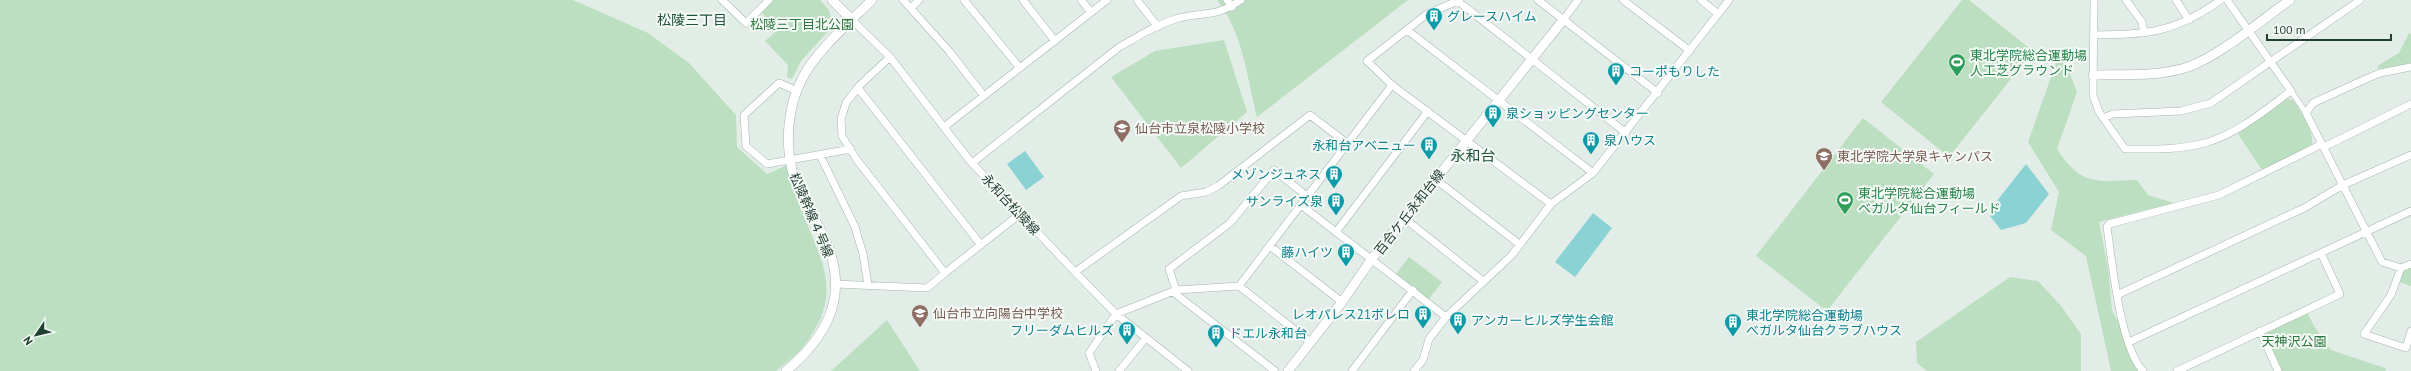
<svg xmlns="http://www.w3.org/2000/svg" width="2411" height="371" viewBox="0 0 2411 371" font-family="'PT Sans','Noto Sans JP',sans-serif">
	<rect width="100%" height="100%" fill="#e3ede7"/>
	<path fill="#bbdfc0" d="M0,0H573L648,33L689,63L736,115L737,147L767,174L787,165C791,179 795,195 801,209C822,262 845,294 803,347C796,356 785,363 776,371H0Z
		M769,0H820L828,9L834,25L801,61L792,79L787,77L788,65L765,41L778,30L759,10Z
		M1217,0H1227L1231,6L1239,0H1408L1257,117C1247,78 1243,32 1217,0Z
		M1962,0H1969L2033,51L1949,157L1881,102Z
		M2409,33L2411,34V63L2380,71L2377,66L2399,53Z
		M1224,40L1247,112L1181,168L1111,77L1155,51Z
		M2057,60L2066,64L2077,92L2057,149C2082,187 2096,181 2137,180L2148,195L2174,203L2099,222L2108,268L2112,310L2143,371H2111L2086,256L2051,230L2059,192L2028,142Z
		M2287,99L2293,100C2301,111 2314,131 2312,145L2262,170L2238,134Z
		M1863,118L1934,174L1827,311L1756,256Z
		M1409,257L1442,282L1429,299L1396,274Z
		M2411,264V286L2397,281L2401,268Z
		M2010,277L2038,281L2061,306L2081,334V371H1927L1917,363L1916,342Z
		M2306,310L2314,326L2331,350L2385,368L2386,371H2278L2260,331Z
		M887,320L920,371H831Z"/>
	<path fill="#8ad2d3" d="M1025,151L1044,177L1026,190L1007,164Z
		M2026,164L2049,194L2026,223L2001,230L1990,216L1996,202Z
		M1593,213L1612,228L1575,277L1555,262Z"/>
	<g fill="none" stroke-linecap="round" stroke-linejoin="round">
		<g stroke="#a5b5ad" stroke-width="6">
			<path id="pedestrian" d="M2291,91L2306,113"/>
		</g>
		<g stroke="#a5b5ad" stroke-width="8">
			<path id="minor" d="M722,0L746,23L769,0
				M903,0L949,51L984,96
				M964,0L1020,68
				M1023,0L1055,41
				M1081,0L1091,12
				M1137,0L1158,27
				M1227,0L1232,7
				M1460,0L1427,14L1367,61L1392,85L1551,204
				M1538,0L1658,93
				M1623,0L1690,51
				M1701,0L1718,14
				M2094,0L2093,95L2099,112L2125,149C2151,149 2179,150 2205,143C2237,134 2264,111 2291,91L2227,0
				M2126,0L2142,22L2144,33
				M2176,0L2189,20
				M1459,2L1626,133
				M911,8L919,0
				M1564,19L1578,0
				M852,20L890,57L970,161L1075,272L1116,314L1188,371
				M1407,30L1593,173
				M2094,35C2151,34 2173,33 2221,0
				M890,57L859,86L846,103L841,119L842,136L857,160L945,273L1020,214
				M2411,67L2380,73L2368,78L2313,103L2306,113L2382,262L2401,268L2411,264
				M858,88L981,245
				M797,91L779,83L744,115L746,146L767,164L851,149
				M2103,118L2113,114L2181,111L2211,103L2360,0
				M944,127L1107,0
				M2324,147L2411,104
				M820,155L855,227L863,254L868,285
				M972,163L1118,48C1137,37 1157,24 1179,18C1205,12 1217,17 1241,0
				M1435,179L1519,244
				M1301,205L1446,317
				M1404,218L1483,281
				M1336,232L1428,111
				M1270,246L1342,302
				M2401,268L2391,295L2364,334L2406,348L2411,331
				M1075,272L1181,196L1206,192L1218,186L1310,115L1348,144
				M835,284L927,288L945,273
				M1239,286L1310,342
				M1176,290L1169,269L1230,223L1274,170L1308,197
				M1173,292L1275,371
				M2117,295L2304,208L2343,185L2411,155
				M2260,331L2278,371
				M2129,342L2411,211
				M1096,371L1089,353L1116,314L1176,290L1239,286L1392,85
				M1119,371L1146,338
				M1352,371L1413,290
				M1414,371L1423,360L1429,339L1446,317L1512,255L1551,204L1593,173L1729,0
				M2143,371C2120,347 2112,261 2107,227L2109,224L2219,195L2322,144
				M2177,371L2340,294L2321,253"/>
		</g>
		<g stroke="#a5b5ad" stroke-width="10">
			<path id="tertiary" d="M832,0L852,20
				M2093,75C2124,74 2158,77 2188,67C2221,55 2260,21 2290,0
				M786,371C823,340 847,302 830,252C827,241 820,230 815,220C807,204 796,187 792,170C785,140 788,106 802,79C815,52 851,21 872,0
				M1288,371L1342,302L1371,260L1564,19"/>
		</g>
		<use href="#pedestrian" stroke="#fff" stroke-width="5"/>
		<use href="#minor" stroke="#fff" stroke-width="7"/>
		<use href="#tertiary" stroke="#fff" stroke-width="9"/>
	</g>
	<defs>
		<g id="building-pin" transform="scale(0.9)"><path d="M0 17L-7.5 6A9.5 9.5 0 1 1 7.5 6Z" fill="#0f9aa8" stroke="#f4f9f6"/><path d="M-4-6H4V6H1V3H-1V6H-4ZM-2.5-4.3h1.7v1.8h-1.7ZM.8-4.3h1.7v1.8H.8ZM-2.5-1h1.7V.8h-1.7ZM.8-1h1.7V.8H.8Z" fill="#fff"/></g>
		<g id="stadium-pin" transform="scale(0.9)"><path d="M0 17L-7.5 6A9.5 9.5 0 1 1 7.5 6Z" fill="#2e9e5b" stroke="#f4f9f6"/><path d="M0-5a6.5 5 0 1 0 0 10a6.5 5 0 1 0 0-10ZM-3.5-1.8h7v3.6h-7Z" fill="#fff"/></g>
		<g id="school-pin" transform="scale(0.9)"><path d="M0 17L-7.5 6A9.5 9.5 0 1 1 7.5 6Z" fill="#8d6e63" stroke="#f4f9f6"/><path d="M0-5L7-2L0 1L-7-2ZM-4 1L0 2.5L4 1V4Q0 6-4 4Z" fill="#fff"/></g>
		<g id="university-pin" transform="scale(0.9)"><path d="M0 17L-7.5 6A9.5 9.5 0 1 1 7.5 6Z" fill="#8d6e63" stroke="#f4f9f6"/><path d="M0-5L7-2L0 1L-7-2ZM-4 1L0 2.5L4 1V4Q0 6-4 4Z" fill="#fff"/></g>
	</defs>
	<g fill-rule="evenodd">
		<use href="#building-pin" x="1434" y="16"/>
		<use href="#stadium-pin" x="1957" y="62"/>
		<use href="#building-pin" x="1616" y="71"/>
		<use href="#building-pin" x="1493" y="113"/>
		<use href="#school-pin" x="1122" y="128"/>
		<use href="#building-pin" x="1591" y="140"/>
		<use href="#building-pin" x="1429" y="145"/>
		<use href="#university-pin" x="1824" y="156"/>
		<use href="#building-pin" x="1334" y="174"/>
		<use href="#stadium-pin" x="1845" y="200"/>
		<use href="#building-pin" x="1336" y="201"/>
		<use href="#building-pin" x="1346" y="252"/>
		<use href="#school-pin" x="920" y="313"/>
		<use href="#building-pin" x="1423" y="314"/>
		<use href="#building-pin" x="1458" y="320"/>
		<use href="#building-pin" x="1733" y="322"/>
		<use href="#building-pin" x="1127" y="330"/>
		<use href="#building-pin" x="1216" y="333"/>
	</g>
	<g text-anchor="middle" stroke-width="4" stroke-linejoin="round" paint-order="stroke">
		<g font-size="13" fill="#0d838f" stroke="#f4f9f6" text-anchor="start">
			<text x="1447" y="21">グレースハイム</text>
			<text x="1629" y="76">コーポもりした</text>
			<text x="1506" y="118">泉ショッピングセンター</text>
			<text x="1604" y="145">泉ハウス</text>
			<text x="1416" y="150" text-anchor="end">永和台アベニュー</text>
			<text x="1321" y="179" text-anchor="end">メゾンジュネス</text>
			<text x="1323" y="206" text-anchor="end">サンライズ泉</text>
			<text x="1333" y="257" text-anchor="end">藤ハイツ</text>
			<text x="1410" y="319" text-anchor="end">レオパレス21ボレロ</text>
			<text x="1746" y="320">東北学院総合運動場<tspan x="1746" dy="15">べガルタ仙台クラブハウス</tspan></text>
			<text x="1471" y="325">アンカーヒルズ学生会館</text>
			<text x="1114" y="335" text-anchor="end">フリーダムヒルズ</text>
			<text x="1229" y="338">ドエル永和台</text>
		</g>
		<g font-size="13" fill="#2b773e" stroke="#f4f9f6">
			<text x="802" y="29">松陵三丁目北公園</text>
			<text x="2294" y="346">天神沢公園</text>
		</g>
		<g font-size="13" fill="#27864d" stroke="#f4f9f6" text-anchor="start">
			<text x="1970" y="60">東北学院総合運動場<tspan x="1970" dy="15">人工芝グラウンド</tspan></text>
			<text x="1858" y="198">東北学院総合運動場<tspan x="1858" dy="15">ベガルタ仙台フィールド</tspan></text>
		</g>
		<g font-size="13" fill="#785e54" stroke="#f4f9f6" text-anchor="start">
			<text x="1135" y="133">仙台市立泉松陵小学校</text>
			<text x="1837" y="161">東北学院大学泉キャンパス</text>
			<text x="933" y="318">仙台市立向陽台中学校</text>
		</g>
		<g font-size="13" fill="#223f33" stroke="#f4f9f6">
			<text transform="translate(1011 204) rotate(47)" y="5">永和台松陵線</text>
			<text transform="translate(1409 212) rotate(-52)" y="5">百合ケ丘永和台線</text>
			<text transform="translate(812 215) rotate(67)" y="5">松陵幹線４号線</text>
		</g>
		<g font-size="14" fill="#1d523e" stroke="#f4f9f6">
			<text x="692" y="25">松陵三丁目</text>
		</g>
		<g font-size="15" fill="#1d523e" stroke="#f4f9f6">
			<text x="1473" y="161">永和台</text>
		</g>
	</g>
	<g transform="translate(36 335) rotate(235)" stroke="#f4f9f6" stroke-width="3" paint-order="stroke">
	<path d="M0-3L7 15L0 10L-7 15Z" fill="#223f33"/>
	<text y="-6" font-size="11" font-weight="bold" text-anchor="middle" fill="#223f33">N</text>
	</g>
	<path d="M2267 34v6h124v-6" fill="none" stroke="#223f33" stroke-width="2"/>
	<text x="2273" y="34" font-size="12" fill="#223f33" stroke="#f4f9f6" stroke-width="3" paint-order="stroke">100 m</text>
</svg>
